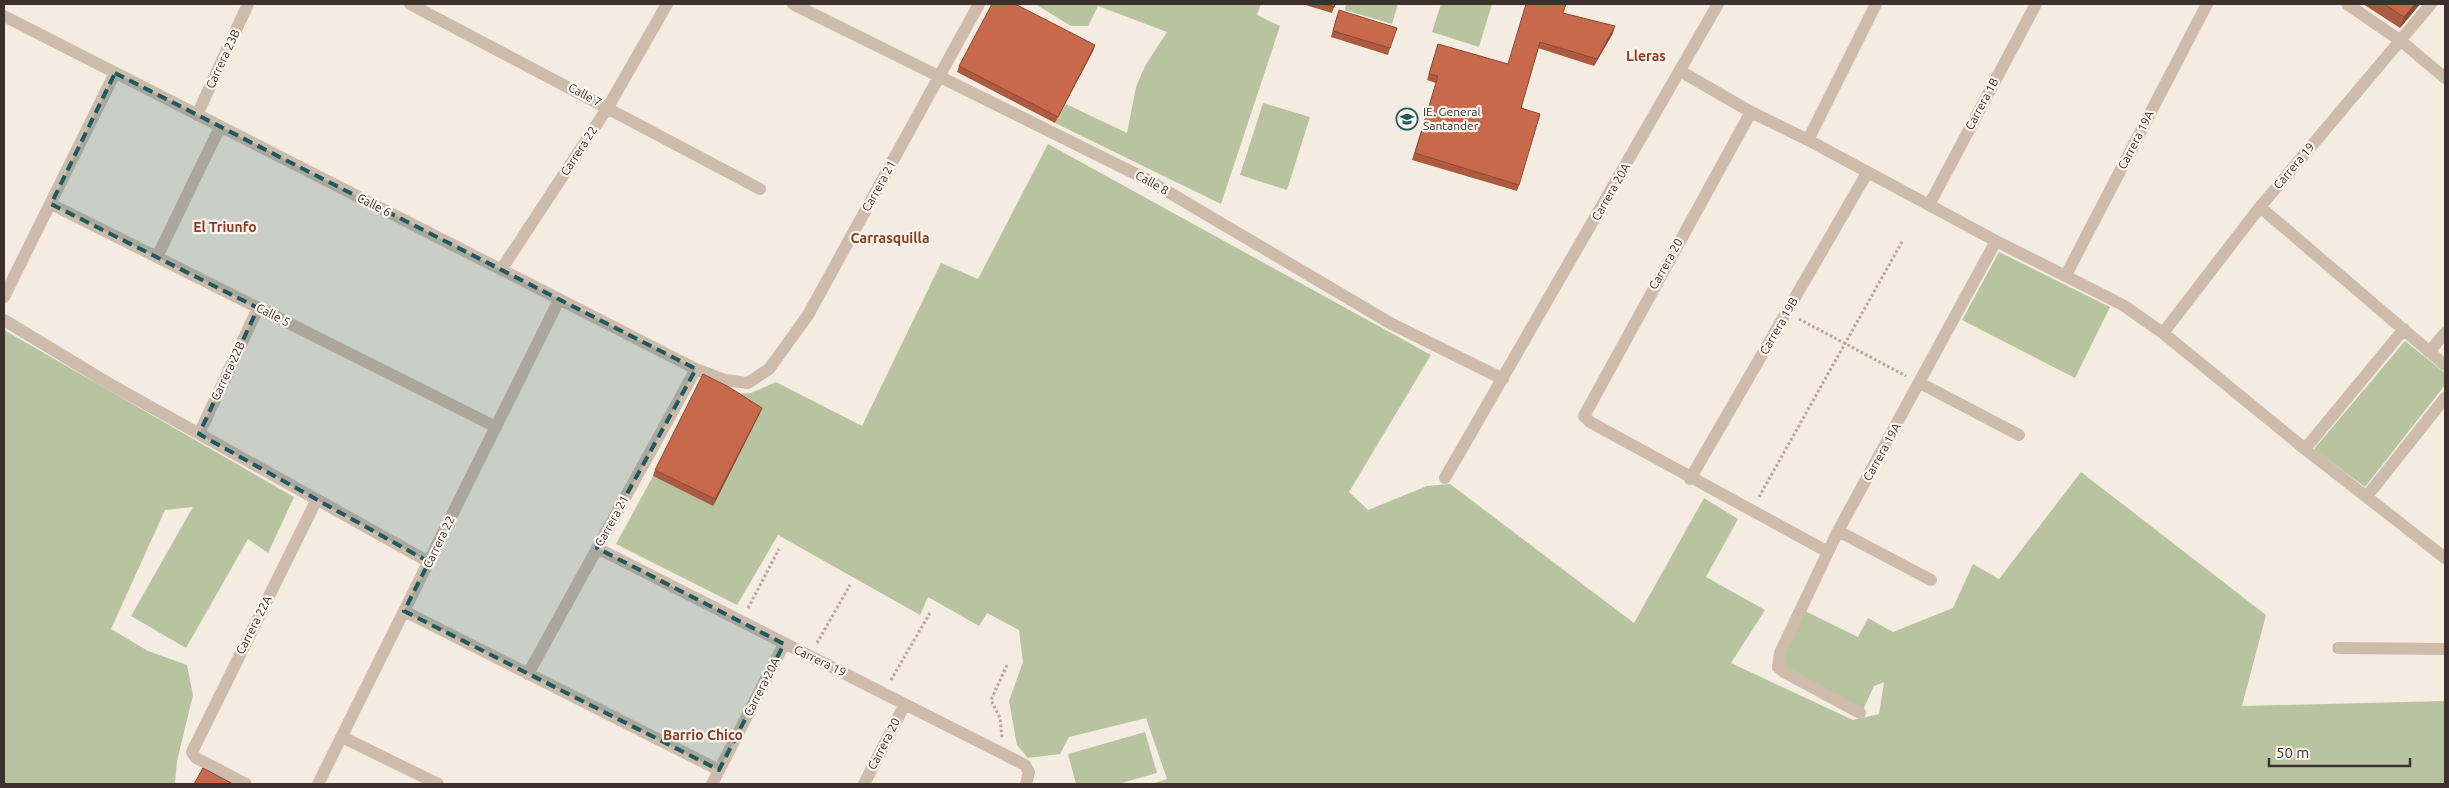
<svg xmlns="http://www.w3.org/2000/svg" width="2449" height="788" viewBox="0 0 2449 788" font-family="Ubuntu,sans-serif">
	<rect width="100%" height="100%" fill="#f4ebe1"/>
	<path fill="#b8c4a0" d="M1035,4H1261L1257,15L1280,26L1221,204L1055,123L1066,104L1127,133L1136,87L1145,66L1167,32L1098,6L1088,26H1071Z
		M1346,4H1398L1392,24L1345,10Z
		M1441,4H1492L1479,47L1432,32Z
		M1263,103L1310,117L1287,190L1240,175Z
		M1048,144L1431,355L1349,492L1368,510L1427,486L1450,484L1634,623L1704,498L1738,519L1706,577L1765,610L1731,663L1853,720L1879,714L1884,682L1874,686L1863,710L1783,665L1785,654L1805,611L1858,637L1868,618L1893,632L1953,608L1973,564L1999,579L2081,472L2266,615L2242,706L2445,701V784H1151L1167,779L1146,718L1069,737L1060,754L1028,758L1017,745L1009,701L1023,662L1019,630L987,613L979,626L928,597L920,615L778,535L737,605L616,544L653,476L713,505L727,394L751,393L776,382L862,426L941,263L978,279Z
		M1999,252L2110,307L2075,378L1962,320Z
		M4,330L294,497L268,553L248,539L186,648L131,616L193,507L165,510L111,629L148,651L187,665L193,695L177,761L175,784H4Z
		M2405,341L2445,373V385L2365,487L2314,449Z
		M1145,732L1157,773L1118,784H1076L1068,754Z"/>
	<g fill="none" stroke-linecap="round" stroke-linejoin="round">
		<path stroke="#b9a596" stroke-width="3" stroke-dasharray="2.5 2.5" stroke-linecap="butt" d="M1799,319L1906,376
			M1759,497L1903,240
			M748,608L779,549
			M817,643L850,585
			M891,680L931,611
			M1002,737L1000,718L991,700L1007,665"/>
		<path stroke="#cdbbac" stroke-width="12" d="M410,4L760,189
			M793,4L1148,180L1390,323L1503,379
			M2347,4L2401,41L2445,78
			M4,16L696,369L725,380L748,383L769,369L808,315L979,4
			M1680,71L1751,112L1808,140L1996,241L2123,305L2163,333L2305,449L2445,558
			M1751,112L1584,416L1590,422L1828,552
			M197,115L248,4
			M1808,140L1876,4
			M51,204L496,427
			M1929,205L2036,4
			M2260,207L2445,365
			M157,257L220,127
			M501,270L608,107L667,4
			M2066,275L2207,4
			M4,297L115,73
			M4,320L108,383L429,562
			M2163,333L2260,207L2431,4
			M2429,352L2445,333
			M1920,383L2019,435
			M199,434L258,308
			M2305,449L2404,329
			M1445,478L1718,4
			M1690,479L1867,173
			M2367,496L2445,398
			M1838,531L1931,580
			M597,548L1025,765L1029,772L1026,784
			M404,611L719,770
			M2338,648L2445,649
			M528,674L696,369
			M1860,713L1784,672L1778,667L1780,653L1838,531L1996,241
			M342,737L438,784
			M246,784L196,758L192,752L317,499
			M318,784L559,300
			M712,784L784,644
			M864,784L905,704"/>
	</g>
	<path fill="#ac5a40" d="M1302,4H1335L1332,13Z
		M2363,4H2420L2400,28Z
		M1563,13L1613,33L1594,66L1538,48L1521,108L1519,185L1517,191L1412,160L1436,83L1427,80L1438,44L1508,64Z
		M1337,16L1390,48L1388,55L1331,37Z
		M1095,45L1093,51L1055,123L957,72L959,66Z
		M762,408L759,415L713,506L653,476L655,470Z"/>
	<path fill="#8c4a34" d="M2415,4H2420L2400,28L2404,17Z
		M1615,26L1613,33L1594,66L1597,59Z
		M1095,45L1093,51L1055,123L1058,117Z
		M762,408L759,415L713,506L715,499Z"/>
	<path fill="#c8694b" stroke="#8c4a34" d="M992,4H1015L1095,45L1058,117L959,66Z
		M1324,4H1335L1334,7Z
		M1526,4H1566L1563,13L1615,26L1597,59L1540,42L1521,108L1540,114L1519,185L1415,153L1438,76L1429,74L1438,44L1508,64Z
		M2384,4H2415L2404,17Z
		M1339,10L1397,28L1390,48L1333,31Z
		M703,374L729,387L762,408L715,499L655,470Z
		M203,768L233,784H194Z"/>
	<path fill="#1f5a5e" fill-opacity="0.2" stroke="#1f5a5e" stroke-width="4" stroke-dasharray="10 6" stroke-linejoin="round" d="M115,73L696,369L597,548L784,644L719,770L404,611L429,562L199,434L258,308L51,204Z"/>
	<defs>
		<g id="school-ring" transform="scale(1.125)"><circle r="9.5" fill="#fbf5ee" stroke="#1f5a5e" stroke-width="1.5"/><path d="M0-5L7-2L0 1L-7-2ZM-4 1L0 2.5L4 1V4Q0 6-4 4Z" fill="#1f5a5e"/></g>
	</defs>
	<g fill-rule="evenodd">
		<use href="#school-ring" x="1407" y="119"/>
	</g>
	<g text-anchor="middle" stroke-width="4.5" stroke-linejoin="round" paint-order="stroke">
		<g font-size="12" fill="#3b302b" stroke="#fbf5ee">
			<text transform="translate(223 59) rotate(-65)" y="4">Carrera 23B</text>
			<text transform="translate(585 95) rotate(28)" y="4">Calle 7</text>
			<text transform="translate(1982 104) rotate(-62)" y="4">Carrera 1B</text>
			<text transform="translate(2136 140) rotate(-63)" y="4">Carrera 19A</text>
			<text transform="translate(579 151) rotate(-57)" y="4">Carrera 22</text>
			<text transform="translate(2294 166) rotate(-50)" y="4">Carrera 19</text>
			<text transform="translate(1152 183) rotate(29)" y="4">Calle 8</text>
			<text transform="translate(879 186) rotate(-61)" y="4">Carrera 21</text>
			<text transform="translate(1611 192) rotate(-60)" y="4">Carrera 20A</text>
			<text transform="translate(374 205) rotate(27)" y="4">Calle 6</text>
			<text transform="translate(1666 264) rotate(-61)" y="4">Carrera 20</text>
			<text transform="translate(273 315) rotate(27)" y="4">Calle 5</text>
			<text transform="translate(1779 326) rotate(-60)" y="4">Carrera 19B</text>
			<text transform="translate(228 371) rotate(-65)" y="4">Carrera 22B</text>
			<text transform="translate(1882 452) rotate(-61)" y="4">Carrera 19A</text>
			<text transform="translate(612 521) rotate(-61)" y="4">Carrera 21</text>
			<text transform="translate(439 542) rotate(-64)" y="4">Carrera 22</text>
			<text transform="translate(254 625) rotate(-63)" y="4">Carrera 22A</text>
			<text transform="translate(820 661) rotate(26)" y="4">Carrera 19</text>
			<text transform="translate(762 687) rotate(-63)" y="4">Carrera 20A</text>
			<text transform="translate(884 744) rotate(-63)" y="4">Carrera 20</text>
		</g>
		<g font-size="12" fill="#3b302b" stroke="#fbf5ee" text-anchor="start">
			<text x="1423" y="116">IE. General<tspan x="1423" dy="14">Santander</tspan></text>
		</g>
		<g font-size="14" font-weight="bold" fill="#8c3b22" stroke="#fbf5ee">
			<text x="1646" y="61">Lleras</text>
			<text x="225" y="232">El Triunfo</text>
			<text x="890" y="243">Carrasquilla</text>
			<text x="703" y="740">Barrio Chico</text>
		</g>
	</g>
	<rect width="2449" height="788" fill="none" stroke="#3b302b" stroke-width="10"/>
	<path d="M2269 758v8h141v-8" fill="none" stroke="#3b302b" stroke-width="2.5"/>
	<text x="2276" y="758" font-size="15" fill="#3b302b" stroke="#fbf5ee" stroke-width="4" paint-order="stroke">50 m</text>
</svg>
